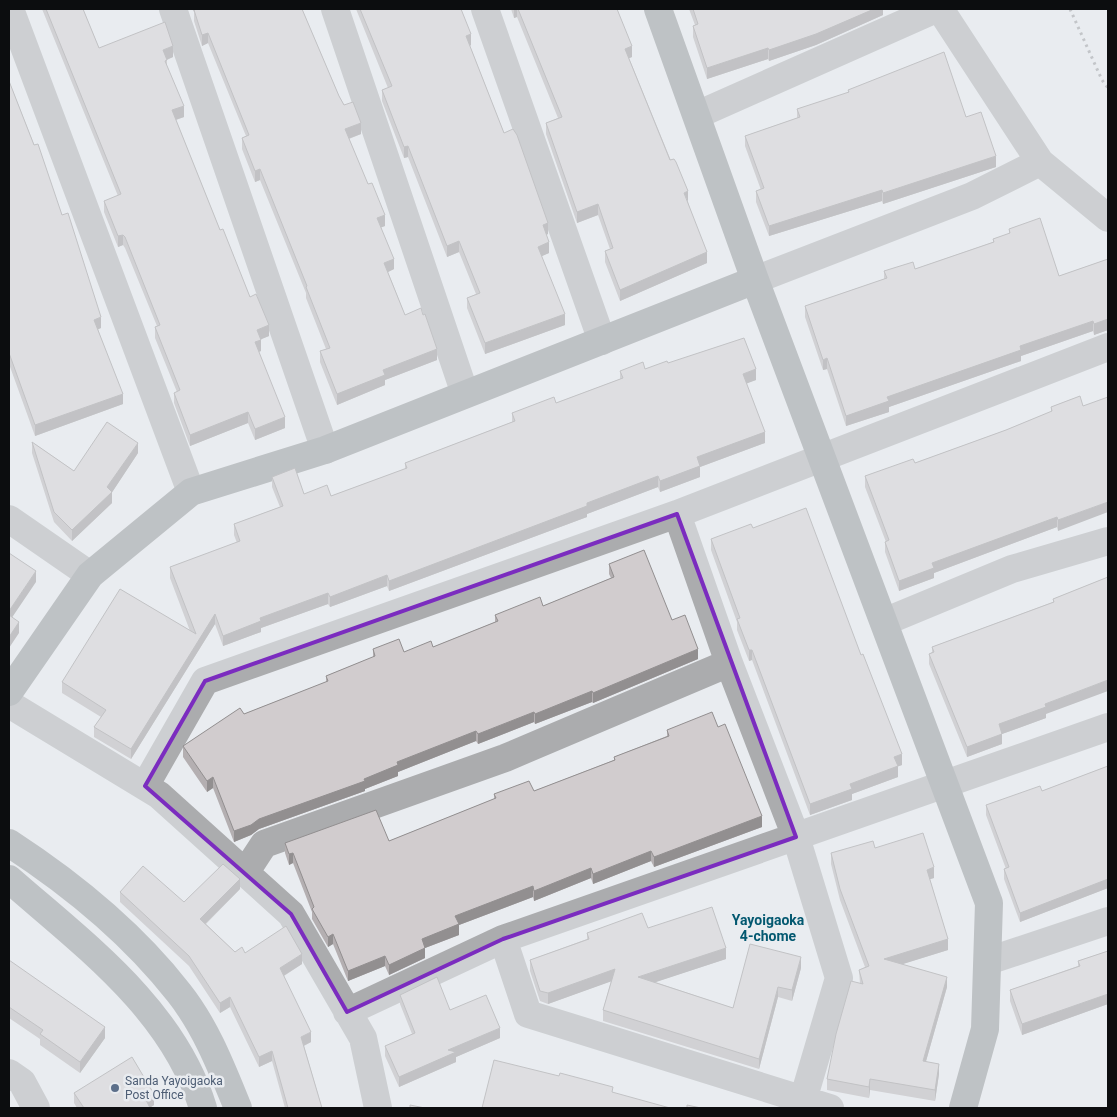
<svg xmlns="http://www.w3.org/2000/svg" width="1117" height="1117" viewBox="0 0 1117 1117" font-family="Roboto,sans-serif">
	<rect width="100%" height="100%" fill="#e9ecf0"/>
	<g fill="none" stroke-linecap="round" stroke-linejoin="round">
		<path stroke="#949699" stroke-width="3" stroke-dasharray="2.5 4" stroke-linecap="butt" d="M1070,9L1102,80L1108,88"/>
		<path stroke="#abacae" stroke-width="28" d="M10,9L191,492
			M173,9L325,450
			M335,9L465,394
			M485,9L602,341
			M940,9L1040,162L1108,218
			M697,115L936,9
			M755,280L972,196L1040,162
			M677,514L729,663L796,837L839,978L803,1100
			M9,519L90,575
			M884,622L1012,569L1108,541
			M9,704L159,795L291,914L363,1038L378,1108
			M145,786L205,681L677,514L1108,347
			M245,873L264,844L505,758L729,663
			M503,939L528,1014L830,1108
			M988,961L1108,921
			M347,1012L503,939L1108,727
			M9,1073L22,1082L36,1108"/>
		<path stroke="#8b8e90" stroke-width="28" d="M658,9L755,280L989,903L985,1029L963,1108
			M9,692L90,575L191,492L325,450L755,280
			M9,843C72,884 133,934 179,993C206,1027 222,1069 238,1108
			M9,879C83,944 173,1009 203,1108"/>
	</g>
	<path fill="#b4afb1" d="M42,9H83L99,48L173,57L167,60V66L184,117L176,120L220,230L250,297L269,336L261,339V351L259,352L285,428L255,440L248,423L190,446L174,403V393L177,392L155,338V327L157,326L125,248L123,245L118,247L104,212V201L118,196Z
		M192,9H302L339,96L361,134L349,139L385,226L381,227L394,269L388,272L405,315L437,360L385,380V385L337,405L320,362V351L326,349L306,298V293L260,180L255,182L242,149V138L246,136L208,43L202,46L194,21V12Z
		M356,9H461L471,45L470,46L504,133L548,234L546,235L549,253L541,256L565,325L485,354L467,308V298L476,294L459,252L447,257L408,157L404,158L382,101V90L388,88Z
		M511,9H617L632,57L629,58L688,202L707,263L620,301L605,262V251L610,249L598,215L577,223L546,134V123L558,118L517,17L514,18Z
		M689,9H883V15L816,45L769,61L768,59L707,79L693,37V26L695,25Z
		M9,81L62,215L101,328L98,329L123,404L35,436L9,364Z
		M848,90L966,117L996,167L883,204L882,201L769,236L756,202V191L761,190L745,146V136L797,118V109L848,93Z
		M1009,229L1059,276L1108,259V330L1094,335L1093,331L1021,356V361L889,407V412L846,426L827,369L823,370L805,317V306L884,279V271L915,269L993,242V239L1009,234Z
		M668,363L756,380L746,383L765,443L700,467V477L660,492L658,487L587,514V517L389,591L387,586L330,607L328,604L261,628V632L223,646L215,624L131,759L94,737V727L101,717L62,693V682L190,631L170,578V567L237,543L234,535V524L280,507L272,487V477L304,494L331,496L405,469V463L512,422V413L556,403L620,379V371L645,369Z
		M1080,396L1058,531L1057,527L934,573V578L899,591L885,552V542H886L865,487V476L915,463L1006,430L1051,412V407Z
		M32,442L74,471L138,453L112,492V503L72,541L54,522L32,453Z
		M753,528L902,765L898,766V777L852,794V800L810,815L752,660L749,661L737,630V622L711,550V539Z
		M609,564L672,620L698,659L593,703L592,702L535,724L534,722L478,744L476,741L398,772V776L365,789V791L259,829L251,835L234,842L213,788L207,792L183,757V746L244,714L326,682V676L373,657V649L404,652L433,647L495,622V615L543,606L611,578L609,574Z
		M1108,577L1046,714V718L1002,734V744L967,757L929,664V654L932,652V647L1053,602V599Z
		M718,727L762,827L654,867L651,861L593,884L591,878L534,901L533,897L459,925V935L425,948V958L389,975L385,966L348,981L333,944L328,947L312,919V912L293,863L289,865L285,853V843L389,841L494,799V794L534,791L614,760V757L667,736V730Z
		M1108,766V888L1020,922L1004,879V869H1006L986,815V805L1042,791Z
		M875,848L934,878L930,879L948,950L902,964L947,987L926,1061L939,1074L935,1101L870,1090L869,1098L827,1090V1079L860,984L859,970L865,967L840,900L831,864V853Z
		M240,889L206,924L235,952L245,953L302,964L284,976L311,1042L304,1046L322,1108H285L272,1061L259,1067L230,1007L220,1013L189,966L120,902V892L184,902Z
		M648,928L726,959L655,982L733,1008L801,968L792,1001L778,997L759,1069L603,1021V1010L611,981L548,1004L540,1001L530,971V960L587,939V933Z
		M1108,951V1004L1022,1035L1010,1001V990L1078,966V961Z
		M9,960L105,1038L80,1073L40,1045V1039L9,1018Z
		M400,995L450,1010L500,1038L456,1057V1062L399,1087L385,1056V1046L412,1034L400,1004Z
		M74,1093L154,1105L150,1108H77L74,1103Z"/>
	<path fill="#928f90" d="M514,9H517V17L514,18Z
		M874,9H883V15L816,45L769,61V50Z
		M208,33V43L202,46V35Z
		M471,34V45L466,47V36Z
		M173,46V57L163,61V50Z
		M632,46V57L625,60V49Z
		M768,48V59L707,79V68Z
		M184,106V117L172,121V110Z
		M361,123V134L345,140V129Z
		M408,146V157L404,158V147Z
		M996,156V167L883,204V193Z
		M260,169V180L255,182V171Z
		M882,190V201L769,236V226Z
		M688,191V202L684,193Z
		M598,204V215L577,223V212Z
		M385,215V226L377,229V218Z
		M548,223V234L543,236V225Z
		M123,235V245L118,247V236Z
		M459,241V252L447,257V246Z
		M549,242V253L538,258V247Z
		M707,252V263L620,301V290Z
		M394,259V269L384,274V263Z
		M565,314V325L485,354V343Z
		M101,317V328L94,331V320Z
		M1108,319V330L1094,335V324Z
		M1093,321V331L1021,356V361L889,407V412L846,426V416L887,397L1020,346Z
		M269,325V336L257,341V330Z
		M261,340V351L255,353V342Z
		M437,349V360L385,380V385L337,405V394L383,370Z
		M827,358V369L823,370V360Z
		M756,369V380L743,385V374Z
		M123,394V404L35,436V425Z
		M248,412V423L190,446V435Z
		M285,417V428L255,440V429Z
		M765,432V443L700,467V477L660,492V481L697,457Z
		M138,443V453L111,494L112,492V503L72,541V530L107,487Z
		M658,476V487L587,514V517L389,591V581L587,503Z
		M1108,502V512L1058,531V520Z
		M1057,517V527L934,573V578L899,591V581L932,563Z
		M36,571V582L9,622V611Z
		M387,575V586L330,607V597Z
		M328,593V604L261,628V632L223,646V636L260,618Z
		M215,614V624L131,759V749Z
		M19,622V633L9,648V637Z
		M698,649V659L593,703V693Z
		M749,650H752V660L749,661Z
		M1108,680V691L1046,714V718L1002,734V744L967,757V747L999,724L1045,704Z
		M592,691V702L535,724V714Z
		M534,712V722L478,744V734Z
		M476,731V741L398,772V776L365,789V791L259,829L251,835L234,842V831L259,819L364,779L397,762Z
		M902,754V765L894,768V757Z
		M898,766V777L852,794V800L810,815V804L850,784Z
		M213,777V788L207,792V781Z
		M762,816V827L654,867V857Z
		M651,851V861L593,884V874Z
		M293,853V863L289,865V854Z
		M934,867V878L927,880V870Z
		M591,868V878L534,901V891Z
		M240,879V889L200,929V919Z
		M1108,879V888L1020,922V913Z
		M533,886V897L459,925V935L425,948V958L389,975V965L422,939L455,916Z
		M333,934V944L328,947V937Z
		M948,939V950L884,970V959Z
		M726,948V959L638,988V977Z
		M302,954V964L280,978V968Z
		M385,956V966L348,981V971Z
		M801,957V968L792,1001V990Z
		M615,969V980L548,1004V993Z
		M947,977V987L923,1072V1061Z
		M778,987V997L759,1069V1059Z
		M1108,994V1004L1022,1035V1024Z
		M230,997V1007L220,1013V1003Z
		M105,1027V1038L80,1073V1062Z
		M500,1028V1038L456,1057V1062L399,1087V1077L448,1050Z
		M311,1032V1042L301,1047V1037Z
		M272,1051V1061L259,1067V1057Z
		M939,1064V1074L935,1101V1090Z
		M870,1079V1090L869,1098V1087Z
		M154,1094V1105L149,1108L146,1100Z"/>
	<path fill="#d1ccce" stroke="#928f90" d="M46,9H83L99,48L165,22L173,46L163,50L167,60L165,61L184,106L172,110L220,230L223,229L250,297L256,294L269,325L257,330L261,340L255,342L285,417L255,429L248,412L190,435L174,393L180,390L155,327L160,325L125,237L123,235L118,236L104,201L121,194Z
		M197,9H302L339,96L344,105L353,102L361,123L345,129L368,184L372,183L385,215L377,218L394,259L384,263L405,315L421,308L423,315L425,314L437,349L383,370L385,375L337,394L320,351L330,348L306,287L307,286L260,169L255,171L242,138L249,135L208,33L202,35L194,10Z
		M360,9H461L471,34L466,36L504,133L513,129L517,135L548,223L543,225L549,242L538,247L565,314L485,343L467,298L480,293L459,241L447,246L408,146L404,147L382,90L392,86Z
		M518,9H617L632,46L625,49L670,160L674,159L676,162L688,191L684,193L707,252L620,290L605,251L613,248L598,204L577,212L546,123L562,117Z
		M693,9H874L816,34L769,50L768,48L707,68L693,26L698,24Z
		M944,52L966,117L981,112L996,156L883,193L882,190L769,226L756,191L764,188L745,136L800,117L797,109L849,92L848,90Z
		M9,81L34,145L38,144L62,215L68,213L101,317L94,320L123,394L35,425L9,353Z
		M1040,218L1059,276L1108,259V319L1094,324L1093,321L1020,346L1021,350L887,397L889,401L846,416L827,358L823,360L805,306L887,278L884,271L913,262L915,269L994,242L993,239L1010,233L1009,229Z
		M744,338L756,369L743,374L765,432L697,457L700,466L660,481L658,476L587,503V506L389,581L387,575L330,597L328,593L260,618L261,621L223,636L215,614L131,749L94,727L106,710L62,682L120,589L196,634L170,567L240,541L234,524L283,506L272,477L295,468L304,494L327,485L331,496L407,468L405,463L515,421L512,413L554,397L556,403L623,378L620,371L643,362L645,369L667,361L668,363Z
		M1080,396L1083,406L1108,397V502L1058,520L1057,517L932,563L934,568L899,581L885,542L889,540L865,476L913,459L915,463L1006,430L1052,411L1051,407Z
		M107,422L138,443L107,487L112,492L72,530L54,512L32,442L74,471Z
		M806,508L861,655L863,654L902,754L894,757L898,766L850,784L852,789L810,804L752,650H749L737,619L740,618L711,539L751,524L753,528Z
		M644,550L672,620L685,615L698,649L593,693L592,691L535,714L534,712L478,734L476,731L397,762L398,765L364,779L365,781L259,819L251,825L234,831L213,777L207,781L183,746L240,708L244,714L328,681L326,676L375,656L373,649L399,639L404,652L431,641L433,647L498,621L495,615L540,597L543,606L614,577L609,564Z
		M9,553L36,571L9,611Z
		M1108,577V680L1045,704L1046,707L999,724L1002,734L967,747L929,654L934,652L932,647L1054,602L1053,599Z
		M9,615L19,622L9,637Z
		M712,712L718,727L725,724L762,816L654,857L651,851L593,874L591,868L534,891L533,886L455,916L459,924L422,939L425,948L389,965L385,956L348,971L333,934L328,937L312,909L314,907L293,853L289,854L285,843L376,810L389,841L496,798L494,794L529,781L534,791L615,760L614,757L669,736L667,730Z
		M1108,766V879L1020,913L1004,869L1009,867L986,805L1040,786L1042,791Z
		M923,833L934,867L927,870L948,939L884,959L947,977L923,1061L939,1064L935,1090L870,1079L869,1087L827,1079L836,1034L851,981L863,984L859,970L869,966L840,889L831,853L873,841L875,848Z
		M223,864L240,879L200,919L235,952L242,947L245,953L286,926L302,954L280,968L311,1032L301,1037L322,1108H288L272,1051L259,1057L230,997L220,1003L189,956L120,892L143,866L184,902Z
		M712,907L726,948L638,977L733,1008L750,944L801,957L792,990L778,987L759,1059L603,1010L615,969L548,993L540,991L530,960L589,939L587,933L642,913L648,928Z
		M1108,951V994L1022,1024L1010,990L1080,966L1078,961Z
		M9,960L105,1027L80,1062L40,1034L43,1030L9,1007Z
		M437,977L450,1010L486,995L500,1028L448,1050L456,1052L399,1077L385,1046L415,1033L400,995Z
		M132,1057L154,1094L146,1100L150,1108H84L74,1093Z
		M494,1060L559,1076L560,1073L613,1087L612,1092L670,1108H482Z
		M410,1105L425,1108H410Z
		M687,1105L701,1108H687Z"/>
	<path d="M0 0H1117V1117H0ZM677,514L796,837L503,939L347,1012L291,914L145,786L205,681Z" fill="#e9ecf0" fill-opacity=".55" fill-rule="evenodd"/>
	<path fill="none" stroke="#7b2cbf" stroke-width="4" stroke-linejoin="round" d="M677,514L796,837L503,939L347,1012L291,914L145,786L205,681Z"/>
	<circle fill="#5c6f8a" stroke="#e9ecf0" stroke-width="2" cx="115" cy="1088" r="5"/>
	<g text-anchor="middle" stroke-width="5" stroke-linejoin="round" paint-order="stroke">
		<g font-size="12" fill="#4e5e75" stroke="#e9ecf0" text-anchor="start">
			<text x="125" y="1085">Sanda Yayoigaoka<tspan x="125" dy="14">Post Office</tspan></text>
		</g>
		<g font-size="14" font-weight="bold" fill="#035870" stroke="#e9ecf0">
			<text x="768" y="925">Yayoigaoka<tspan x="768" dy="16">4-chome</tspan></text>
		</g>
	</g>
	<rect width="1117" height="1117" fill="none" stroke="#0c0d0f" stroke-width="20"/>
</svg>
